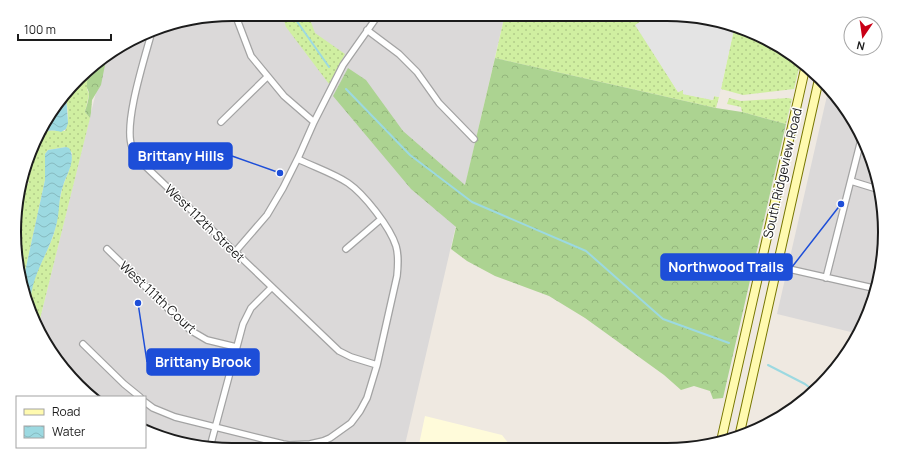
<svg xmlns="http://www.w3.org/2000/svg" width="899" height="464" viewBox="0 0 899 464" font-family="Manrope,sans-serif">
	<defs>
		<pattern id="grass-dots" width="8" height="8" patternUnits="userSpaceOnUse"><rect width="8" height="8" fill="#d0efa1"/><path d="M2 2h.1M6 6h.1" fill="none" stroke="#b2cc8a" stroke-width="1.8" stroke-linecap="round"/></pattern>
		<pattern id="forest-crowns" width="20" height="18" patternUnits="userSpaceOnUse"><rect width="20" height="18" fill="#acd391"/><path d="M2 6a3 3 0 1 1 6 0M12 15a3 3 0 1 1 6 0" fill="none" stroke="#93b57c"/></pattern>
		<pattern id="water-waves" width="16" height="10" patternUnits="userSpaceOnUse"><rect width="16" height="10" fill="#9cd9e1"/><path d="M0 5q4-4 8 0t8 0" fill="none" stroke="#86bac0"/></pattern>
	</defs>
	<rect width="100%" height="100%" fill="#efe9e1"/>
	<path fill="#dbd9d9" d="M232,14H505L404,449L218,450L145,430V397H93L78,386L38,327L105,56L162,26Z
		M829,87L874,162L885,246L862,329L859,334L777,314Z"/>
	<path fill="#fffbda" d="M425,416L502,435L513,449H418Z"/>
	<path fill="url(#grass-dots)" d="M282,14H308L315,33L345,54L329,84L286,27Z
		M505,14H626L636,17L637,14H639L638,19L640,22L636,25L678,92L683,90V94L713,100L714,96L719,97L716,108L495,58Z
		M734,29L764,37L800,64L794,89L743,95L721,89Z
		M92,67L88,76L87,89L89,94L85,112L90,118L38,327C36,323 32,319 30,314C23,292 45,258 52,239C58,224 57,209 61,194C64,178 72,170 72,153L66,147L48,150L45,154V180L23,281C17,259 12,245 17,222H20V220H18L26,184H28L29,182L21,180L22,175C26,165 35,138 43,133C50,129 57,131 65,131C70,120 67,106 66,95Z
		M729,98L741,101L788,98L792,99L786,124L742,112L741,107L727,104Z"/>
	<path fill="url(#forest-crowns)" d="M107,55L101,85L92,100L91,113L90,118L85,112C86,108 89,99 89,94C89,92 88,90 87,88C86,73 94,62 107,55Z
		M495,58L716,108L742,112L786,124L723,398L713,399L710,391L694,386L681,390L664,375L585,318L549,296L495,276L467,261L451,249L456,227L411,189L333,96L348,68L366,80L403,131L465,185Z"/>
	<path fill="#e4e4e4" d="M639,14H681L734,29L719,97L714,96L713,100L683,94V90L678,92L635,25L640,22L638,19Z
		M21,180L26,181L17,225Z"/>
	<path fill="url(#water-waves)" d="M66,95L68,123L66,129L61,132C54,130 43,129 40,137H39L51,111Z
		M66,147L69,148C77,160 66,175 63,186C58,199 60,213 56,226C48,257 29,276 30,311L23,281L45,180V154L48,150Z"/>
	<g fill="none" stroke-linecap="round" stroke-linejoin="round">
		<path stroke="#9cd9e1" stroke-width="2" d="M293,14L296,20L329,67
			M346,89L410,155L472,202L586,251L663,319L729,343
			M768,365L805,384L814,391"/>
		<g stroke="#a3a3a3" stroke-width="8">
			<path id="minor" d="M235,14L251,56L284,96L314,122
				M367,30L399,54L417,72L439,103L474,139
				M152,31C145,57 123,124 132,147C135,152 139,158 142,163L339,351L351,357L377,365
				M221,122L267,77
				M851,181L877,189
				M107,249L190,330L207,340L236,347
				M346,249L381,219
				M235,252L267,215L283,188L299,156L314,122L343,65L379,14
				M762,263L873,288
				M826,278L861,140
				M83,344L124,384L140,397
				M145,402L153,408L175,417L283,444L289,445L310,444L323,441L330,438L351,423L360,411L367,398L377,365L397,276C398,266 399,256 396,246C390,227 364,194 348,183C333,173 314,167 298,159
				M210,447L243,324L251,308L272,287"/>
		</g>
		<g stroke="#777600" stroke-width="10">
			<path id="secondary" d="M739,437L819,79
				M721,441L805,69"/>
		</g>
		<use href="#minor" stroke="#fff" stroke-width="5.5"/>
		<use href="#secondary" stroke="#fffaaf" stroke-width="8"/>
	</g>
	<g text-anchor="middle" stroke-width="3" stroke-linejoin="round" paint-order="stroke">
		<g font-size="13" fill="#1c1c1c" stroke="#fff">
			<text transform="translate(782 173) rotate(-77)" y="5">South Ridgeview Road</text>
			<text transform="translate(205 223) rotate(44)" y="5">West 112th Street</text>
			<text transform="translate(158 297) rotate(43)" y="5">West 111th Court</text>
		</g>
	</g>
	<path d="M0 0H899V464H0ZM232 21H667A211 211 0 0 1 878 232V232A211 211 0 0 1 667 443H232A211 211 0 0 1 21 232V232A211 211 0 0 1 232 21Z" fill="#fff" fill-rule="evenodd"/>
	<path fill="none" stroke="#1c1c1c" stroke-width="2" d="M232 21H667A211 211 0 0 1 878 232V232A211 211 0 0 1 667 443H232A211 211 0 0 1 21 232V232A211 211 0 0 1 232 21Z"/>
	<path fill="none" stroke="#1d4ed8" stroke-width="1.5" d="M280 173L232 156M841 204L792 267M138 303L147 362"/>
	<g fill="#1d4ed8" stroke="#fff" stroke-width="1.5">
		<circle cx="280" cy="173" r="4"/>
		<circle cx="841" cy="204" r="4"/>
		<circle cx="138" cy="303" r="4"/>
	</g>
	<g fill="#1d4ed8" stroke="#1d4ed8" stroke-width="1.5">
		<rect x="129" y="143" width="103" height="26" rx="4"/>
		<rect x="661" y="254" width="131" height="26" rx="4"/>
		<rect x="147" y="349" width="112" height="26" rx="4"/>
	</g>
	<g font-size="14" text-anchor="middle" font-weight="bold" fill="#fff">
		<text x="181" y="161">Brittany Hills</text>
		<text x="726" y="272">Northwood Trails</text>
		<text x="203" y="367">Brittany Brook</text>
	</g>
	<rect x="16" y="396" width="130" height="52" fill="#ffffff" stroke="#a4a4a4"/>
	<rect x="24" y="409" width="20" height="6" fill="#fffaaf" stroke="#a4a4a4"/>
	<text x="52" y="416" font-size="12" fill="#1c1c1c">Road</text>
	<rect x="24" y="426" width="20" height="12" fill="url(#water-waves)" stroke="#a4a4a4"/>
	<text x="52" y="436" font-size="12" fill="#1c1c1c">Water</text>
	<g transform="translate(863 36) rotate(193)"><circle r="19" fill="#ffffff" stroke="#a4a4a4"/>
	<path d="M0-3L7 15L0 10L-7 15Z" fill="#c90016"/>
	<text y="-6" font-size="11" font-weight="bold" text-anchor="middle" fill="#1c1c1c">N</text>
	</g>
	<path d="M18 34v6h93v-6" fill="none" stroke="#1c1c1c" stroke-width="2"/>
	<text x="24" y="34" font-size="12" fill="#1c1c1c" stroke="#ffffff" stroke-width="3" paint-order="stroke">100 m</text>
</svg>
